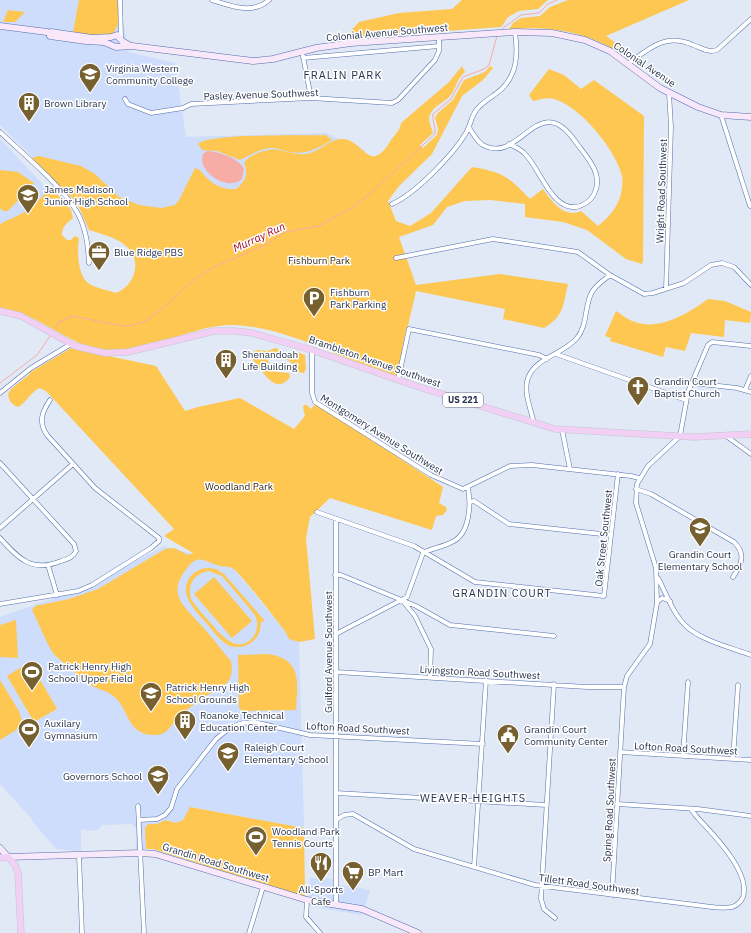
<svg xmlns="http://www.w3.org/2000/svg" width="751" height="933" viewBox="0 0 751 933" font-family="'IBM Plex Sans',sans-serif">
	<rect width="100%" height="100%" fill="#e1e8f6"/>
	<path fill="#ceddfc" d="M0,0H120L128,52L175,63L186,137L326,133L364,150L370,160L128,218L47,171L0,125Z
		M0,139L48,190L63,240L0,254Z
		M164,546L230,564L285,631L299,642L304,828L191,807L183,820L176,823L165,820L157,824L146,837V849H136V828L132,824L102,825L99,829L93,831L81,829V851L56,849L37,827L30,817L0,784V617L92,585Z
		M310,878L333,879V885L354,886L370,891L362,915L309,906Z"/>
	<path fill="#fdc752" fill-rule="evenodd" d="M79,0H117C119,12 121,25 112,34L92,35L73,32Z
		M462,0H548L538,9L519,11L508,17L501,27L350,38V32L359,22L399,13L452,9Z
		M568,0H689L606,36L631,54L627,57C588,32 555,26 509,29L513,23L521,18L540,16L550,7Z
		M8,10L25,12L15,22H3Z
		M462,66L465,72C456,79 457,88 450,96C445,102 433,106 430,115C427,121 432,127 433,133L420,145L423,148L437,135L438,128L435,118L438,113L453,100L464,80L485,72L490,66L493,68L483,80L462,96L432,154L399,186L388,201L396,221L410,226L431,213L472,167C503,172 509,177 530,199L543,189C552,201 564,219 581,211L598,226C608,218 618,207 621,194C622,189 623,180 622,176C616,150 580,106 554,99C548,97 539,100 533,101L529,95L549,69L564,75L581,89L594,80L644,116L643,261L642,264L626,259L587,230L563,222L525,217V204L490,200L465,201L447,207L433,225L399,237L416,285L500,274L568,284C563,306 564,316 544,328L503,319L505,309L416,291L408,326L406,329L397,376C381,370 365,365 349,359C312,344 258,320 218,326C183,331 140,354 106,350C66,346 39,312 0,308V225C5,220 10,220 17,216C30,210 41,198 51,187L71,210L73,218C67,223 62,226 62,235L67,240H71L75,236L79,238C77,251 77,278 91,285C99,289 108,290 116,293C135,286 143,260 126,246C116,237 101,234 89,230L77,203L32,158L39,156L81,166L95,174L119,197L139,205L161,208L175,205L179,200L195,168C202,170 202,174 207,178C215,186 225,190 236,189C245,182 249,174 244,163C250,154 268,148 279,150C289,152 296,155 306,154C320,152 329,139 342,139C364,139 369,177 391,140C395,134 400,131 401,123L449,82Z
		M326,135L332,140C319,148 306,155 290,152C284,151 279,148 272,148C261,148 250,155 240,160L217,151L202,150L198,144C208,133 306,136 326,135Z
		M0,170L18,172L34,183L8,211H3L0,208Z
		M708,299L725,301L751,312L750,323L725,320L724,337L691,333L685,351L666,347L663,357L610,341L611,338L605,336L616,311C621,314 627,319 632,321C659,332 687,314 708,299Z
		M71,348L156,366L185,411L198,407L240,398L294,429L305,416L303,407L304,405H307L311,409L316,403L443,487L439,503L446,507L447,510L443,515L436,516L432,530L330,498L310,517L306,538L315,639L299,642L289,639L285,631C277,621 239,571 232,568C228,566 223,567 220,566C206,562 198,553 188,567C166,594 183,605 202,626C212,637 221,650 231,661C236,687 218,687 203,698C194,704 184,711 177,719C170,726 167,735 156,735C125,736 130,707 112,695C105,690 95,689 87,683C83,679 55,656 53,653C45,640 39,624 32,610L35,606L69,599L98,589L165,549L174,548L188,555L193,553L164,536L174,529L46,391L39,388C30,393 25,404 18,407C12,405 9,401 8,394L11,389L30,374L29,373Z
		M276,348L289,356L297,352L305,355L306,369L304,373L298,372C292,360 285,357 272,356L268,360C270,373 279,372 289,373L290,377C273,400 259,361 251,359V355L256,350L267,351Z
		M209,568L216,569L224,574L265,621L261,622C261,630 258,638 251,643C245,647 237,648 230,646C221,642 214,632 208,625C197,612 177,595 190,577C195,571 201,568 209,568ZM209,571L222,576L255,615C258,622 258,629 254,636C238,657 219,633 209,621C203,614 196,607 191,599C187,585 194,573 209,571Z
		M214,577L252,621L232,638L194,594Z
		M16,620L18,658L0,657V625Z
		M268,654C302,659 298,682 296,710L243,711L239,708L238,655Z
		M30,662L57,709L34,722L7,676Z
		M0,680L19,711L22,722L16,730L0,740Z
		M190,807L304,828L305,897L153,849H146L145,828L148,824H157L165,820L176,823L183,820Z"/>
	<path fill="#f7aca6" d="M207,151C220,152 238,158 244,169L242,179C227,193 196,170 203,154Z"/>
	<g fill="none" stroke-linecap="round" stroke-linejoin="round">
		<path stroke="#f7aca6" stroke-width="1" d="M503,28L521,15L539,13L548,4L557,0
			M54,330L59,322L72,316L123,326L134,325L146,321L163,308L196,278L216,266L267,244L285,232L319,226L350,209L365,198L435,134C436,126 432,122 433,114L451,99L463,77L484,69L489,65L497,36
			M0,383L37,355L50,336"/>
		<g stroke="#526fad" stroke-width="5">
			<path id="street" d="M120,0L121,37
				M212,0C231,6 253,15 269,0
				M303,56L311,98
				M303,58L439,46
				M629,63C651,47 666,33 693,45C702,48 708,53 717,50L751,19
				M125,99L128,104L151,113L183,108L191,104L311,98L392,103L398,100L435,60L439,51V38
				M721,115L750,206
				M469,128C474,134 477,143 485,146C520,163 539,89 575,141C584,154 602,171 596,189C594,197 588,203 580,206C553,215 540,168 525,154C521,149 515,147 509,144
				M0,132C22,153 63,187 77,212C86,228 88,245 89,263
				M392,204C415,194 453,155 466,133C471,125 471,115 478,108C490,95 504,93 512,74C518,61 517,46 515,32
				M396,258L493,239L578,252L610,275L644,294L653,293L684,283L711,265L722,263L734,267L751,285
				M666,289L671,127L669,93
				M312,350V393L315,402L431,475L463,489L510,466L532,465L631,476L639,478
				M556,354L686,400
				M398,380L409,329L539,355L547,359
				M692,383L737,388L751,392
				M745,390L751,376
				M0,393L31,368L71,344
				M534,423C531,410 523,391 528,378C536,357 564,354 577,338C588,325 584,306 592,292C596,285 604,280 610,275
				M562,430L570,469
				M726,436L751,454
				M0,463L74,544L76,551C73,558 67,559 61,561C32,573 19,559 0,538
				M636,489L651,494L734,542C746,554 742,564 733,577
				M470,502L474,501L509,524L611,535
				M317,512L414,546L475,582L604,596L618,474
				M336,519V905
				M0,528L73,464
				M48,565L57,595
				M335,575H341L416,606L450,625L554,636
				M658,578C666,593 673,614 686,626C700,640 732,648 751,655
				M402,600L415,616L431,649L430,677
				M657,602L662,598L670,601
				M0,604L78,591L92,585L151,548L159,541V538L95,488L47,435C38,422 42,412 50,400
				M336,634L407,597L423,553C432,548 443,547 452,542C470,534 471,505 468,488
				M336,672L587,687H624
				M554,684L541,899L544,909L555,918
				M620,752L751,760
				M683,756L688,682
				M733,759L738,685
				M336,793L546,805
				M617,804L698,809L751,816
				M138,806L144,933
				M139,820L157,819L165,815L171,808L177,789L216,739L231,727L243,723L254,722L310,735L483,744
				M336,820L344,815L353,814L414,849L535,885L704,906C712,907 723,909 732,907C736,906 741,902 743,897C751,872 712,833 696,816L691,809
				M79,855L82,933
				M474,867L486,680
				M612,895L624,687L627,676L650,644L657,603L656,568L636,503L637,484L648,466L680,436L688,392L708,345L712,342L751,346
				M307,900L306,917L320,933
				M249,933L263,887"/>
		</g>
		<g stroke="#526fad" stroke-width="7">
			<path id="secondary" d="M0,26L47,32
				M51,32L92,38L111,37L117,35L122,41L129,45
				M50,36L86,41L104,42L116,47L132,46L253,61L273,59L316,48L351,43L515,32L552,33L585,40L610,51L660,88L698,107L721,115L751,117
				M0,848L8,857L140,853L155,854L307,900L362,909L418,933"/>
		</g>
		<g stroke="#c2c6cd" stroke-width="7">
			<path id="primary" d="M0,311L21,316L75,346L105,353L128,352L214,331H235L252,333L312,350L413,385L555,429L694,437L751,434
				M0,858L8,857L15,865L18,873L21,933"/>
		</g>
		<use href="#street" stroke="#fff" stroke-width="4"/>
		<use href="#secondary" stroke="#f9e7fa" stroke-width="6"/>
		<use href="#primary" stroke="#f2d0f5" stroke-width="6"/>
	</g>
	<defs>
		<g id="university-pin" transform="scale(1.15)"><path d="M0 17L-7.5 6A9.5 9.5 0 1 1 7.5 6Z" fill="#776030" stroke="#fff"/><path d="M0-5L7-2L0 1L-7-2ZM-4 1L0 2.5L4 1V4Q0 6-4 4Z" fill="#fff"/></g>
		<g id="building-pin" transform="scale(1.15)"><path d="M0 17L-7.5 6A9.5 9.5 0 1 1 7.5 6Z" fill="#776030" stroke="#fff"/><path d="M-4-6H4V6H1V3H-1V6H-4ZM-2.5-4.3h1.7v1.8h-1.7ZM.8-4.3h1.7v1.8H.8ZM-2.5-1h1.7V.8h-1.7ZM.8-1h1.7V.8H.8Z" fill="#fff"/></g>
		<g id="school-pin" transform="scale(1.15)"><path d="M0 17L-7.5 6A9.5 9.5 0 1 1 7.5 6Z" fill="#776030" stroke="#fff"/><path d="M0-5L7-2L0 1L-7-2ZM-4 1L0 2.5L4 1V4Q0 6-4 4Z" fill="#fff"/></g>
		<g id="office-pin" transform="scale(1.15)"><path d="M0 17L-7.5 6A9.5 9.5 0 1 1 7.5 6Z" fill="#776030" stroke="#fff"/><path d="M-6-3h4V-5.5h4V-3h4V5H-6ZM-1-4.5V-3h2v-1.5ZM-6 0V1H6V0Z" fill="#fff"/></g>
		<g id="parking-pin" transform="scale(1.15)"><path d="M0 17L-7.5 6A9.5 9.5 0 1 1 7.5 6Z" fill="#776030" stroke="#fff"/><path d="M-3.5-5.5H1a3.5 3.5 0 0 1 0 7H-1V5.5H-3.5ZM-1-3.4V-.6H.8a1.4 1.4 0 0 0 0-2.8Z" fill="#fff"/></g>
		<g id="church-pin" transform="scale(1.15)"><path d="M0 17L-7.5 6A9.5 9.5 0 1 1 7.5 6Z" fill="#776030" stroke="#fff"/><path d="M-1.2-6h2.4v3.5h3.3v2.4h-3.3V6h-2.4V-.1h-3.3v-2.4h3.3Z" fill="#fff"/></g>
		<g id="stadium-pin" transform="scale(1.15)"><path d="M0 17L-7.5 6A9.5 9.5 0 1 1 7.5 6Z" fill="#776030" stroke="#fff"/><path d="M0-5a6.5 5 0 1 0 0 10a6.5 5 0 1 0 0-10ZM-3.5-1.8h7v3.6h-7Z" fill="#fff"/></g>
		<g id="civic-pin" transform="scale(1.15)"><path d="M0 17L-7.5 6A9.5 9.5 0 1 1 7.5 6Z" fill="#776030" stroke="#fff"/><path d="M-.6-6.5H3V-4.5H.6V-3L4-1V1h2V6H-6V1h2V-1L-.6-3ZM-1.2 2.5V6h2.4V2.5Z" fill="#fff"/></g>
		<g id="restaurant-pin" transform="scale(1.15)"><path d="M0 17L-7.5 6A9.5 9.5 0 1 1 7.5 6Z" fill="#776030" stroke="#fff"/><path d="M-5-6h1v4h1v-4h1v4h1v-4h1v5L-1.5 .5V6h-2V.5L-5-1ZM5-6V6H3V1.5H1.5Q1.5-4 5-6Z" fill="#fff"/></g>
		<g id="supermarket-pin" transform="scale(1.15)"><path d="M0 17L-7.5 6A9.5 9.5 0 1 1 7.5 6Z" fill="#776030" stroke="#fff"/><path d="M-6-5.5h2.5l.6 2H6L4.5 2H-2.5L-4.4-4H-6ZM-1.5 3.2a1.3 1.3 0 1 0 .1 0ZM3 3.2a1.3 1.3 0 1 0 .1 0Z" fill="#fff"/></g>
	</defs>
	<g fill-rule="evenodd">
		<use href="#university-pin" x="90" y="74"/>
		<use href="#building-pin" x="29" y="103"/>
		<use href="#school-pin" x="28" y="195"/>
		<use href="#office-pin" x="99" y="252"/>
		<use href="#parking-pin" x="314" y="298"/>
		<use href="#building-pin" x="226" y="360"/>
		<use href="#church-pin" x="638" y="387"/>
		<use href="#school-pin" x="700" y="528"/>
		<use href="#stadium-pin" x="32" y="672"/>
		<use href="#school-pin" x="151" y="693"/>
		<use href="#building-pin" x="185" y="721"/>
		<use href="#stadium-pin" x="29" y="729"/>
		<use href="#civic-pin" x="508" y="735"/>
		<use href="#school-pin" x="228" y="753"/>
		<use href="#school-pin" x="158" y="776"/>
		<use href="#stadium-pin" x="256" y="837"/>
		<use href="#restaurant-pin" x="321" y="863"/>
		<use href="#supermarket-pin" x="353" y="872"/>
	</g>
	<g text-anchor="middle" stroke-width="3" stroke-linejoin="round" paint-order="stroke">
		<rect fill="#fff" stroke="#677083" stroke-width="1" x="443" y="393" width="40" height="14" rx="3"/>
		<g font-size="9" font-weight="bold" fill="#26334e">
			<text x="463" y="403">US 221</text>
		</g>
		<g font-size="10" fill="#26334e" stroke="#fff">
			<text transform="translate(387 32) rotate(-5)" y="4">Colonial Avenue Southwest</text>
			<text transform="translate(645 64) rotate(34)" y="4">Colonial Avenue</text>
			<text transform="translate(261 94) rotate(-2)" y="4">Pasley Avenue Southwest</text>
			<text transform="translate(661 191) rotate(-88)" y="4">Wright Road Southwest</text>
			<text transform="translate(375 361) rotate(19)" y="4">Brambleton Avenue Southwest</text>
			<text transform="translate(382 434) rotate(32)" y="4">Montgomery Avenue Southwest</text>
			<text transform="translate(603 538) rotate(-84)" y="4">Oak Street Southwest</text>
			<text transform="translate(328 652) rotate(-90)" y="4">Guilford Avenue Southwest</text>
			<text transform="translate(480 672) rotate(3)" y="4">Livingston Road Southwest</text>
			<text transform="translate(358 728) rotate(3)" y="4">Lofton Road Southwest</text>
			<text transform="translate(686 748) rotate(3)" y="4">Lofton Road Southwest</text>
			<text transform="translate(609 810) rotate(-87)" y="4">Spring Road Southwest</text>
			<text transform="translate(216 862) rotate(17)" y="4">Grandin Road Southwest</text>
			<text transform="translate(589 884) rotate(8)" y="4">Tillett Road Southwest</text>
		</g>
		<g font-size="10" fill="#26334e" stroke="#fff" text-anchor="start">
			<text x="106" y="72">Virginia Western<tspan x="106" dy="12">Community College</tspan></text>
			<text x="44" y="107">Brown Library</text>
			<text x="44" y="193">James Madison<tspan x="44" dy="12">Junior High School</tspan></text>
			<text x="114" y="256">Blue Ridge PBS</text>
			<text x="330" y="296">Fishburn<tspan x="330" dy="12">Park Parking</tspan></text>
			<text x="242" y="358">Shenandoah<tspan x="242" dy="12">Life Building</tspan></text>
			<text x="654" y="385">Grandin Court<tspan x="654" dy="12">Baptist Church</tspan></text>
			<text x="700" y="558" text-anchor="middle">Grandin Court<tspan x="700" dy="12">Elementary School</tspan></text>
			<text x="48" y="670">Patrick Henry High<tspan x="48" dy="12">School Upper Field</tspan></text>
			<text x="166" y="691">Patrick Henry High<tspan x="166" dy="12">School Grounds</tspan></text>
			<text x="200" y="719">Roanoke Technical<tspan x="200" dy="12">Education Center</tspan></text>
			<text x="44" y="727">Auxilary<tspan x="44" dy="12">Gymnasium</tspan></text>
			<text x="524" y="733">Grandin Court<tspan x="524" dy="12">Community Center</tspan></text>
			<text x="244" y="751">Raleigh Court<tspan x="244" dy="12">Elementary School</tspan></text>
			<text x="142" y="780" text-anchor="end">Governors School</text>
			<text x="272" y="835">Woodland Park<tspan x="272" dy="12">Tennis Courts</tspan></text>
			<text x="368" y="876">BP Mart</text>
			<text x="321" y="893" text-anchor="middle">All-Sports<tspan x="321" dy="12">Cafe</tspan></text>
		</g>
		<g font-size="10" fill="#332915" stroke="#fff">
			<text x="319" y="264">Fishburn Park</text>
			<text x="239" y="490">Woodland Park</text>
		</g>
		<g font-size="11" letter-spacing="1" fill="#26334e" stroke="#fff">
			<text x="343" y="79">FRALIN PARK</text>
			<text x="502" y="597">GRANDIN COURT</text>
			<text x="473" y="802">WEAVER HEIGHTS</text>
		</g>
		<g font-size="11" font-style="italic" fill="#9f021a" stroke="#fff">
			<text transform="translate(259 237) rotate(-25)" y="4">Murray Run</text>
		</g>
	</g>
</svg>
